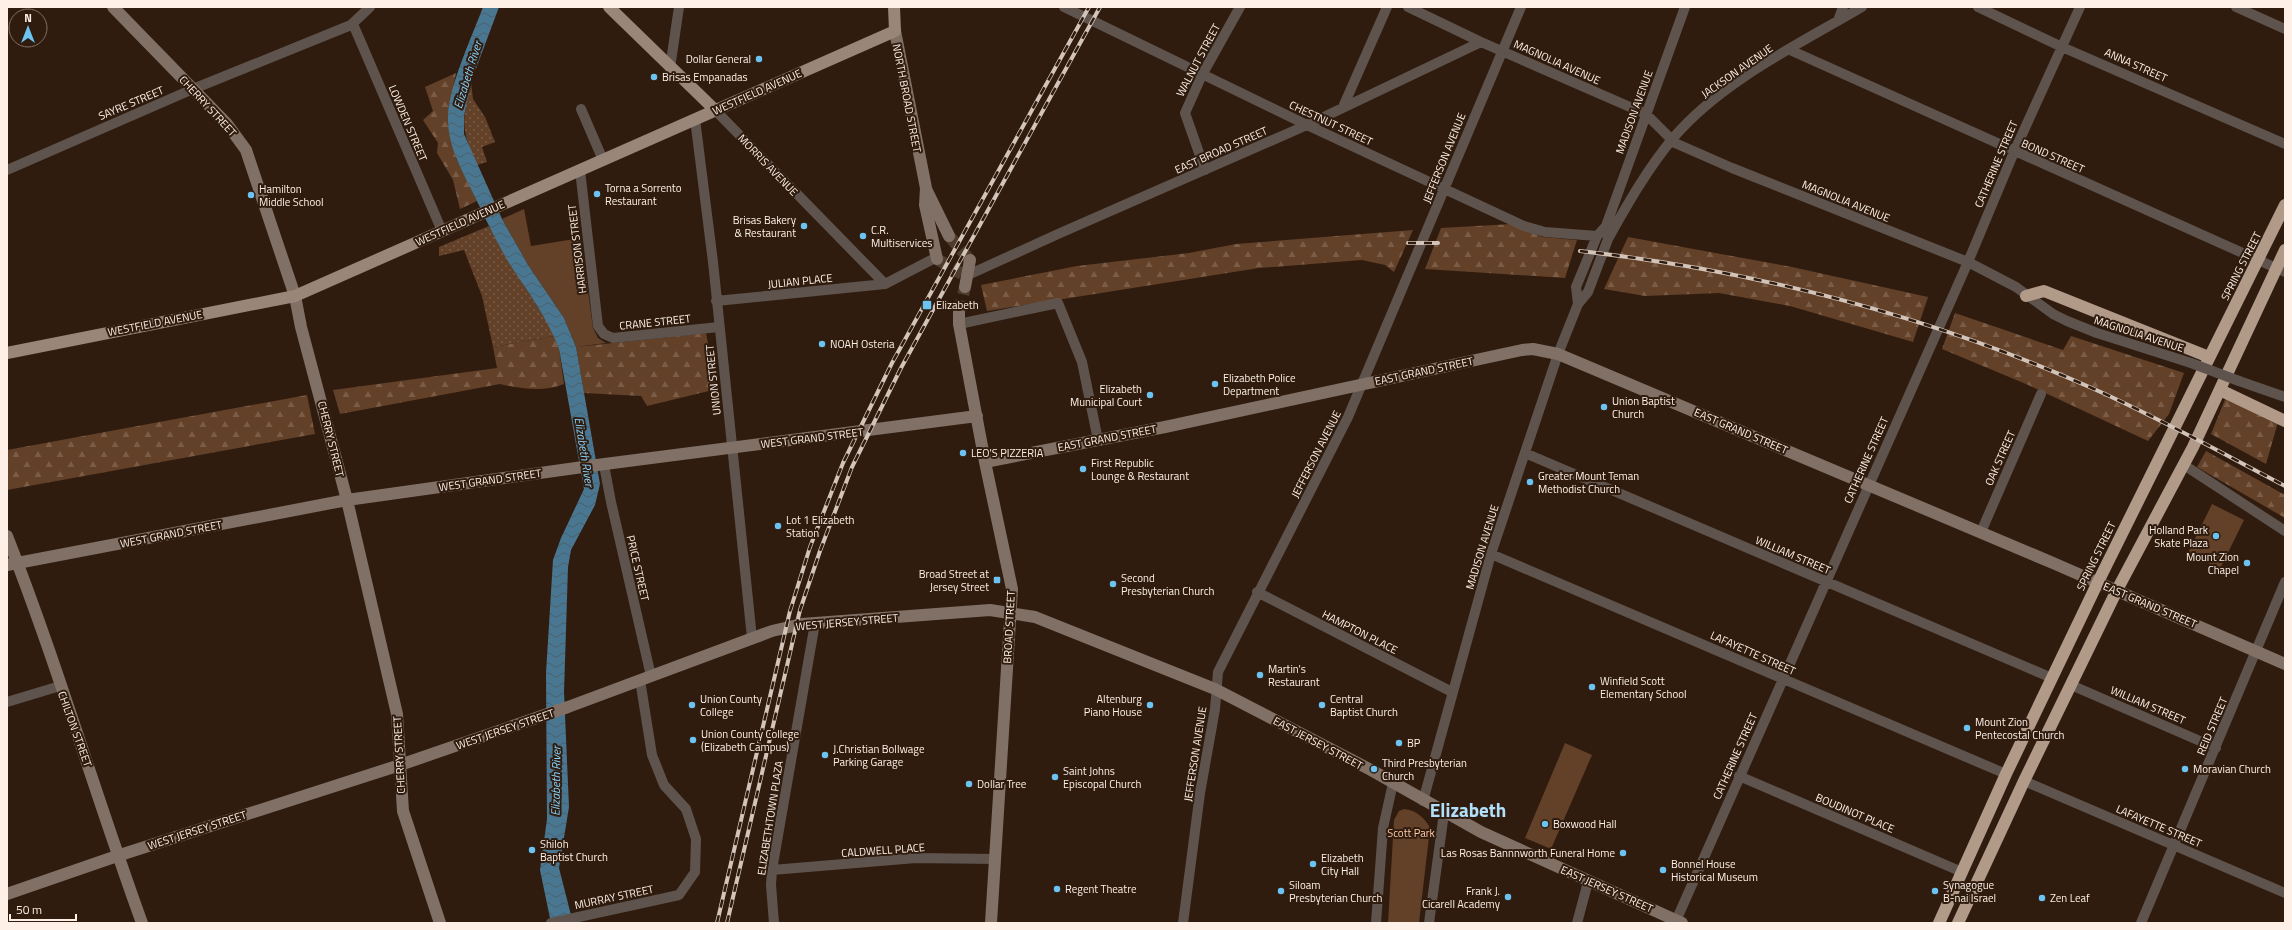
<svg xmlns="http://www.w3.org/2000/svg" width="2292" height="930" viewBox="0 0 2292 930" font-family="'Titillium Web',sans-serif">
	<defs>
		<pattern id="forest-firs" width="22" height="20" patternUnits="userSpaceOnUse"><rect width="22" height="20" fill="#634028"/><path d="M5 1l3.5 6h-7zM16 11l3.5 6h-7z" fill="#7a5c47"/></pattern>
		<pattern id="garden-dots" width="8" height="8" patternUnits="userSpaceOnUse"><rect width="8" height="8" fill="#634028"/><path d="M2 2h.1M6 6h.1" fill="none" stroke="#7a5c47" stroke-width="1.8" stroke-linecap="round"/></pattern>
		<pattern id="water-waves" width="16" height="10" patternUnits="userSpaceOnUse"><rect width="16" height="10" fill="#497791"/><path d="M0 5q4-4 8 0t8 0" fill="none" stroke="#4a606b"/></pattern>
	</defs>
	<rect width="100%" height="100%" fill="#2f1c0f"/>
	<path fill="#634028" d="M524,209L531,246L581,238L593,328L598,338L606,343L576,347L564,318L528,265L502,219Z
		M2212,504L2244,520L2220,569L2188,553Z
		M1565,743L1592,755L1551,849L1525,838Z
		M1404,809C1416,810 1425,818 1430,828L1419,923H1388L1394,820L1399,811Z"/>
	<path fill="url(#forest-firs)" d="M456,73L451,99L456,158L477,201L460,209L453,180L437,153L438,143L423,120L433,111L425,87Z
		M1512,224L1542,237L1577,240L1565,278L1425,269L1441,228Z
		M1413,230L1394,272L1385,265L1362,260L1259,268L987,311L981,285L1077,266L1189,253L1236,244Z
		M1628,237L1792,267L1928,297L1913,342L1790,306L1719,293L1645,296L1604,289Z
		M1955,313L2063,350L2071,336L2184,373L2169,414L2148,441L2026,384L1942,349Z
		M706,333L717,389L647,406L641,396L584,393L576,347Z
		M554,336L559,349L564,384C545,392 521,389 500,384L340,414L333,390L497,368L493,347Z
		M307,395L315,434L7,490V450Z
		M2226,397L2278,422L2266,464L2211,434Z
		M2206,451L2285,495V518L2197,467Z"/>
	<path fill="url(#garden-dots)" d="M471,82L473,99L485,117L495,142L482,147L487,162L477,165C460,128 462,121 471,82Z
		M489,226L509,262L551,328L554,336L493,347L482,296L464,250L439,256V247Z"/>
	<path fill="url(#water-waves)" d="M483,7H499L471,82L464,116V134L502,219L528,265L564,318L576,347L600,484L595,505L571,550L568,567L564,692L569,807L559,868L573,923H551L540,870L547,819L546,673L553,560L561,538L584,489L559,349C547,317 527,291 509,263C494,238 482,211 469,185C458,163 447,141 448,116C449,85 472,37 483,7Z"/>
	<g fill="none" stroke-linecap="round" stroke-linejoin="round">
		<path stroke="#4e3c2f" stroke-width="12" stroke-dasharray="12 6" stroke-linecap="butt" d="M949,236L970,260
			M937,259L962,274
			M959,312L965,287"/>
		<path stroke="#5e544d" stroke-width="10" d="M1064,7L1307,125L1524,226L1545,232L1597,236
			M1408,7L1481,42L1646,114L1675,143L1732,168L1968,262L2016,287L2053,314L2067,321L2097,333L2191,363
			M1978,7L2062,47L2285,144
			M2236,7L2285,29
			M1838,21L1843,7
			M353,24L442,231
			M1790,50L2285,272
			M670,68L679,7
			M1343,107L1387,7
			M581,109L603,160
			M715,110L885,284L935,258
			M695,119L713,262L752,638
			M7,170L193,89L351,25L370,7
			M580,170L598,326L604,334L613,338L719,327
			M1205,170L1185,113L1202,75L1240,7
			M1608,239C1628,203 1648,168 1674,137C1722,81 1799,44 1862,7
			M968,275L1058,234L1307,125L1481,42
			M716,301L885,284
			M1578,304L1576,287L1597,236L1606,226L1685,7
			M959,324L1058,303L1082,362L1098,440
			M2239,381L2285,397
			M1525,453L2052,678
			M604,465L611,502L651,676
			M2184,465L2285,531
			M1981,532L2041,394
			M1491,554L2006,774
			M1257,592L1452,692
			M2071,685L2216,748
			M7,702L60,686
			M1739,776L1962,872
			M2024,781L2285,893
			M1423,801L1491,554L1558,354L1578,304L1588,292L1608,239L1606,226
			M772,870L916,858L996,859
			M551,923L679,895L695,872L696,839L686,809L664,785L652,755L640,680
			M774,923L771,885L772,870L815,623
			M1183,923L1200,793L1215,709L1218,672L1348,417L1521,7
			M1376,923L1383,828L1393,783
			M1429,923L1444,813
			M1577,923L1588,882
			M1675,923L1968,262L2014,152L2080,7
			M2141,923L2285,582"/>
		<path stroke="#807066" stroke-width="12" d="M113,7L227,124L246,150L295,296L301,327L347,500L397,714L403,811L440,923
			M895,31L926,188L925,205L937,259
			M926,189L949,236
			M965,287L970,260
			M959,312V324L985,462L1012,589L991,923
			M985,462L1165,427L1522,350L1533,349L1558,354L2053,563L2285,664
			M7,536C57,663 95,794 142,923
			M7,565L347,500L597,465L977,416
			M7,894L117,856L400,765L568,707L772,631L802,624L990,610L1035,617L1215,689L1371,770L1481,832L1682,923"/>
		<path stroke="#9a8678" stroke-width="12" d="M609,7L715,110
			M7,353L295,296L895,31L894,7"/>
		<path stroke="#b29a89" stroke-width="12" d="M2026,296L2044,291L2209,357
			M2220,390L2285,421
			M1939,923L2006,774L2098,582L2285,205
			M1958,923L2024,781L2117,590L2193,447L2285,250"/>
		<g stroke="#d3c4ba" stroke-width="4">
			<path id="rail" d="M1408,243H1438
				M1580,251C1758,271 1930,316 2094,389C2159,418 2222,453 2285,486
				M717,923L790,611L810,547L843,463L892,363L1089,7
				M727,923L800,610L820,551L852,467L901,368L1100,7"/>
		</g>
		<use href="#rail" stroke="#2f1c0f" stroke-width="2.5" stroke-dasharray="8" stroke-linecap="butt"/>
		<path stroke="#5e544d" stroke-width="10" d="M2191,363L2239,381"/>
	</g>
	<g fill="#6cc3f2" stroke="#2f1c0f" stroke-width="1.5">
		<circle cx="759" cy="59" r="4"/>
		<circle cx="654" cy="77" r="4"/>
		<circle cx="597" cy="194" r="4"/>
		<circle cx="251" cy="195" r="4"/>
		<circle cx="804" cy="226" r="4"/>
		<circle cx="863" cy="236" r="4"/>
		<rect x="922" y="300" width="10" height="10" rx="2"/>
		<circle cx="822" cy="344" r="4"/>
		<circle cx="1215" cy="384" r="4"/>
		<circle cx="1150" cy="395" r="4"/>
		<circle cx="1604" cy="407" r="4"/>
		<circle cx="963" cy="453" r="4"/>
		<circle cx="1083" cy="469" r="4"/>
		<circle cx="1530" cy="482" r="4"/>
		<circle cx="778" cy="526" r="4"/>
		<circle cx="2216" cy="536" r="4"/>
		<circle cx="2247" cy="563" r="4"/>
		<rect x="993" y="576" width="8" height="8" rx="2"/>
		<circle cx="1113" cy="584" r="4"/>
		<circle cx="1260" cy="675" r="4"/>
		<circle cx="1592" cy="687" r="4"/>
		<circle cx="692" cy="705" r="4"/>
		<circle cx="1150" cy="705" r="4"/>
		<circle cx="1322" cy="705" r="4"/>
		<circle cx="1967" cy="728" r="4"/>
		<circle cx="693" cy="740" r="4"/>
		<circle cx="1399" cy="743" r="4"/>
		<circle cx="825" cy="755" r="4"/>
		<circle cx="1374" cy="769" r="4"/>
		<circle cx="2185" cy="769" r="4"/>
		<circle cx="1055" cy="777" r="4"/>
		<circle cx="969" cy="784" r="4"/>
		<circle cx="1545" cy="824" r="4"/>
		<circle cx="532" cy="850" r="4"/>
		<circle cx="1623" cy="853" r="4"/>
		<circle cx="1313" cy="864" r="4"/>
		<circle cx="1663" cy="870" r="4"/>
		<circle cx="1057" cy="889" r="4"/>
		<circle cx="1281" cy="891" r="4"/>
		<circle cx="1935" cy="891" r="4"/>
		<circle cx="1508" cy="897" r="4"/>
		<circle cx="2042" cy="898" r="4"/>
	</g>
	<g text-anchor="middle" stroke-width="4" stroke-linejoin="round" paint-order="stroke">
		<g font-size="11" fill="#fef0e7" stroke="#2f1c0f" text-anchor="start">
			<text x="751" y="63" text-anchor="end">Dollar General</text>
			<text x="662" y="81">Brisas Empanadas</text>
			<text x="605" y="192">Torna a Sorrento<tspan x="605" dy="13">Restaurant</tspan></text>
			<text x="259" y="193">Hamilton<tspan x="259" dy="13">Middle School</tspan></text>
			<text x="796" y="224" text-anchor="end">Brisas Bakery<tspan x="796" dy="13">&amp; Restaurant</tspan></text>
			<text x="871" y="234">C.R.<tspan x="871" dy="13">Multiservices</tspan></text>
			<text x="936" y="309">Elizabeth</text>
			<text x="830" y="348">NOAH Osteria</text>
			<text x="1223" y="382">Elizabeth Police<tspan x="1223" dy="13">Department</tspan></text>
			<text x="1142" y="393" text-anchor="end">Elizabeth<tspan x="1142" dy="13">Municipal Court</tspan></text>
			<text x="1612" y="405">Union Baptist<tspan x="1612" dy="13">Church</tspan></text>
			<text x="971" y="457">LEO'S PIZZERIA</text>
			<text x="1091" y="467">First Republic<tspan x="1091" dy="13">Lounge &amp; Restaurant</tspan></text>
			<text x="1538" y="480">Greater Mount Teman<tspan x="1538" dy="13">Methodist Church</tspan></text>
			<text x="786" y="524">Lot 1 Elizabeth<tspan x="786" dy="13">Station</tspan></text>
			<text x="2208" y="534" text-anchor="end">Holland Park<tspan x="2208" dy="13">Skate Plaza</tspan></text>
			<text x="2239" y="561" text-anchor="end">Mount Zion<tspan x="2239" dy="13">Chapel</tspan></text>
			<text x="989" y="578" text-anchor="end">Broad Street at<tspan x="989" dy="13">Jersey Street</tspan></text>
			<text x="1121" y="582">Second<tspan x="1121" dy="13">Presbyterian Church</tspan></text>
			<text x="1268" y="673">Martin's<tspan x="1268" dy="13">Restaurant</tspan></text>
			<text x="1600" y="685">Winfield Scott<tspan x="1600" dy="13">Elementary School</tspan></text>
			<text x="700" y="703">Union County<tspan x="700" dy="13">College</tspan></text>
			<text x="1142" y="703" text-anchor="end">Altenburg<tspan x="1142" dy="13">Piano House</tspan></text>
			<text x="1330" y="703">Central<tspan x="1330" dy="13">Baptist Church</tspan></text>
			<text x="1975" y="726">Mount Zion<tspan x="1975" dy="13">Pentecostal Church</tspan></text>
			<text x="701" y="738">Union County College<tspan x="701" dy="13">(Elizabeth Campus)</tspan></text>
			<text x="1407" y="747">BP</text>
			<text x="833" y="753">J.Christian Bollwage<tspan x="833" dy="13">Parking Garage</tspan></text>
			<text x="1382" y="767">Third Presbyterian<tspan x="1382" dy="13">Church</tspan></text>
			<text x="2193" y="773">Moravian Church</text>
			<text x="1063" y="775">Saint Johns<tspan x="1063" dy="13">Episcopal Church</tspan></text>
			<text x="977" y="788">Dollar Tree</text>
			<text x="1553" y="828">Boxwood Hall</text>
			<text x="540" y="848">Shiloh<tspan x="540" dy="13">Baptist Church</tspan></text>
			<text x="1615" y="857" text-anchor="end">Las Rosas Bannnworth Funeral Home</text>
			<text x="1321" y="862">Elizabeth<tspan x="1321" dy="13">City Hall</tspan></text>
			<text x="1671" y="868">Bonnel House<tspan x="1671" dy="13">Historical Museum</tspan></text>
			<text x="1289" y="889">Siloam<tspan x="1289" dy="13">Presbyterian Church</tspan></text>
			<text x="1943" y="889">Synagogue<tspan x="1943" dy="13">B-nai Israel</tspan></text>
			<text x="1065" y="893">Regent Theatre</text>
			<text x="1500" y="895" text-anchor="end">Frank J.<tspan x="1500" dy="13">Cicarell Academy</tspan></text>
			<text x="2050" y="902">Zen Leaf</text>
		</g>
		<g font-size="11" fill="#fef0e7" stroke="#2f1c0f">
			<text transform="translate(1198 60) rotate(-62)" y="4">WALNUT STREET</text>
			<text transform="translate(1557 62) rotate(24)" y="4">MAGNOLIA AVENUE</text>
			<text transform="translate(2136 65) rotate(24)" y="4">ANNA STREET</text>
			<text transform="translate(1737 71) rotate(-35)" y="4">JACKSON AVENUE</text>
			<text transform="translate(757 92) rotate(-24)" y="4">WESTFIELD AVENUE</text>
			<text transform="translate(907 98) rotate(79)" y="4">NORTH BROAD STREET</text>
			<text transform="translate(131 103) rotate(-23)" y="4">SAYRE STREET</text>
			<text transform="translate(208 106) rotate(47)" y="4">CHERRY STREET</text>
			<text transform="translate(1634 112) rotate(-70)" y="4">MADISON AVENUE</text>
			<text transform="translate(408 123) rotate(67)" y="4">LOWDEN STREET</text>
			<text transform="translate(1331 123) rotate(25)" y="4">CHESTNUT STREET</text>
			<text transform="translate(1221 150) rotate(-24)" y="4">EAST BROAD STREET</text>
			<text transform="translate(2053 156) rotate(24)" y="4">BOND STREET</text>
			<text transform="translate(1444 158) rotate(-68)" y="4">JEFFERSON AVENUE</text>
			<text transform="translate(1996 164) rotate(-67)" y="4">CATHERINE STREET</text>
			<text transform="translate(768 165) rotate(46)" y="4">MORRIS AVENUE</text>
			<text transform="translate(1846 201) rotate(22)" y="4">MAGNOLIA AVENUE</text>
			<text transform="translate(460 223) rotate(-24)" y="4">WESTFIELD AVENUE</text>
			<text transform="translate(577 249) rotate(-97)" y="4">HARRISON STREET</text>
			<text transform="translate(2241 266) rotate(-63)" y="4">SPRING STREET</text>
			<text transform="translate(800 281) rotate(-6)" y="4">JULIAN PLACE</text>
			<text transform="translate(655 322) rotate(-6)" y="4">CRANE STREET</text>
			<text transform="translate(155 323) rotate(-11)" y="4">WESTFIELD AVENUE</text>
			<text transform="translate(2139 334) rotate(18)" y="4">MAGNOLIA AVENUE</text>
			<text transform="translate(1424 371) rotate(-12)" y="4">EAST GRAND STREET</text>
			<text transform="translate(713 380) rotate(-96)" y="4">UNION STREET</text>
			<text transform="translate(1741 431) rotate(23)" y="4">EAST GRAND STREET</text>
			<text transform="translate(812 438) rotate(-7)" y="4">WEST GRAND STREET</text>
			<text transform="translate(1107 438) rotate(-11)" y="4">EAST GRAND STREET</text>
			<text transform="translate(331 439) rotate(76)" y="4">CHERRY STREET</text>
			<text transform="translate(1316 454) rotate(-63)" y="4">JEFFERSON AVENUE</text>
			<text transform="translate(2000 458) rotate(-66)" y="4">OAK STREET</text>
			<text transform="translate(1866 460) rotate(-66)" y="4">CATHERINE STREET</text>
			<text transform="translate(490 480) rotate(-8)" y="4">WEST GRAND STREET</text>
			<text transform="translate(171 534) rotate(-11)" y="4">WEST GRAND STREET</text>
			<text transform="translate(1482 547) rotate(-73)" y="4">MADISON AVENUE</text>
			<text transform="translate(1793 555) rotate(23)" y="4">WILLIAM STREET</text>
			<text transform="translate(2096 556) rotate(-64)" y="4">SPRING STREET</text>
			<text transform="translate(638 568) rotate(77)" y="4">PRICE STREET</text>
			<text transform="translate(2150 605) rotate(23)" y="4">EAST GRAND STREET</text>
			<text transform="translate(847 622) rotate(-5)" y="4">WEST JERSEY STREET</text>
			<text transform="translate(1009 627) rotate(-87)" y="4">BROAD STREET</text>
			<text transform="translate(1360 632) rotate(27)" y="4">HAMPTON PLACE</text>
			<text transform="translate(1753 653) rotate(24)" y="4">LAFAYETTE STREET</text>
			<text transform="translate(2148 705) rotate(23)" y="4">WILLIAM STREET</text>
			<text transform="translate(2212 726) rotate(-67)" y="4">REID STREET</text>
			<text transform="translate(75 729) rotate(70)" y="4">CHILTON STREET</text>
			<text transform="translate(505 729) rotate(-19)" y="4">WEST JERSEY STREET</text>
			<text transform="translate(1318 743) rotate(28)" y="4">EAST JERSEY STREET</text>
			<text transform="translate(1195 754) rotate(-81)" y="4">JEFFERSON AVENUE</text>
			<text transform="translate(399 755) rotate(-93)" y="4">CHERRY STREET</text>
			<text transform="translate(1735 756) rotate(-66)" y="4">CATHERINE STREET</text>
			<text transform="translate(1855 813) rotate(23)" y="4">BOUDINOT PLACE</text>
			<text transform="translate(770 818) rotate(-81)" y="4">ELIZABETHTOWN PLAZA</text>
			<text transform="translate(2159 826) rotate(23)" y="4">LAFAYETTE STREET</text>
			<text transform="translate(197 830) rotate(-18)" y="4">WEST JERSEY STREET</text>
			<text transform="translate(883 850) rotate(-4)" y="4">CALDWELL PLACE</text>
			<text transform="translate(1607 889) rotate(24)" y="4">EAST JERSEY STREET</text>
			<text transform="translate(614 897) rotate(-12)" y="4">MURRAY STREET</text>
		</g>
		<g font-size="11" fill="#ffcaa8" stroke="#2f1c0f">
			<text x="1411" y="837">Scott Park</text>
		</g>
		<g font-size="12" font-style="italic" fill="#86d1fb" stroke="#2f1c0f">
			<text transform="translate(468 75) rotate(-73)" y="4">Elizabeth River</text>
			<text transform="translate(584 452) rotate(81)" y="4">Elizabeth River</text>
			<text transform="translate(556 781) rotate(-89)" y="4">Elizabeth River</text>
		</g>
		<g font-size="19" font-weight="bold" fill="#b2e0fa" stroke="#2f1c0f">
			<text x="1468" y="817">Elizabeth</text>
		</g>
	</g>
	<rect width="2292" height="930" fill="none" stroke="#fef0e7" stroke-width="16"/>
	<g transform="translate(28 28)"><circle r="19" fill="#2f1c0f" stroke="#827165"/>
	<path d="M0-3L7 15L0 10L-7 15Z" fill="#6cc3f2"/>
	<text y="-6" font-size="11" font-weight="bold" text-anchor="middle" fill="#fef0e7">N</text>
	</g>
	<path d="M10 914v6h66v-6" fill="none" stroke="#fef0e7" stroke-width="2"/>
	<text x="16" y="914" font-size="12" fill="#fef0e7" stroke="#2f1c0f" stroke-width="3" paint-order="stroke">50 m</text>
</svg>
